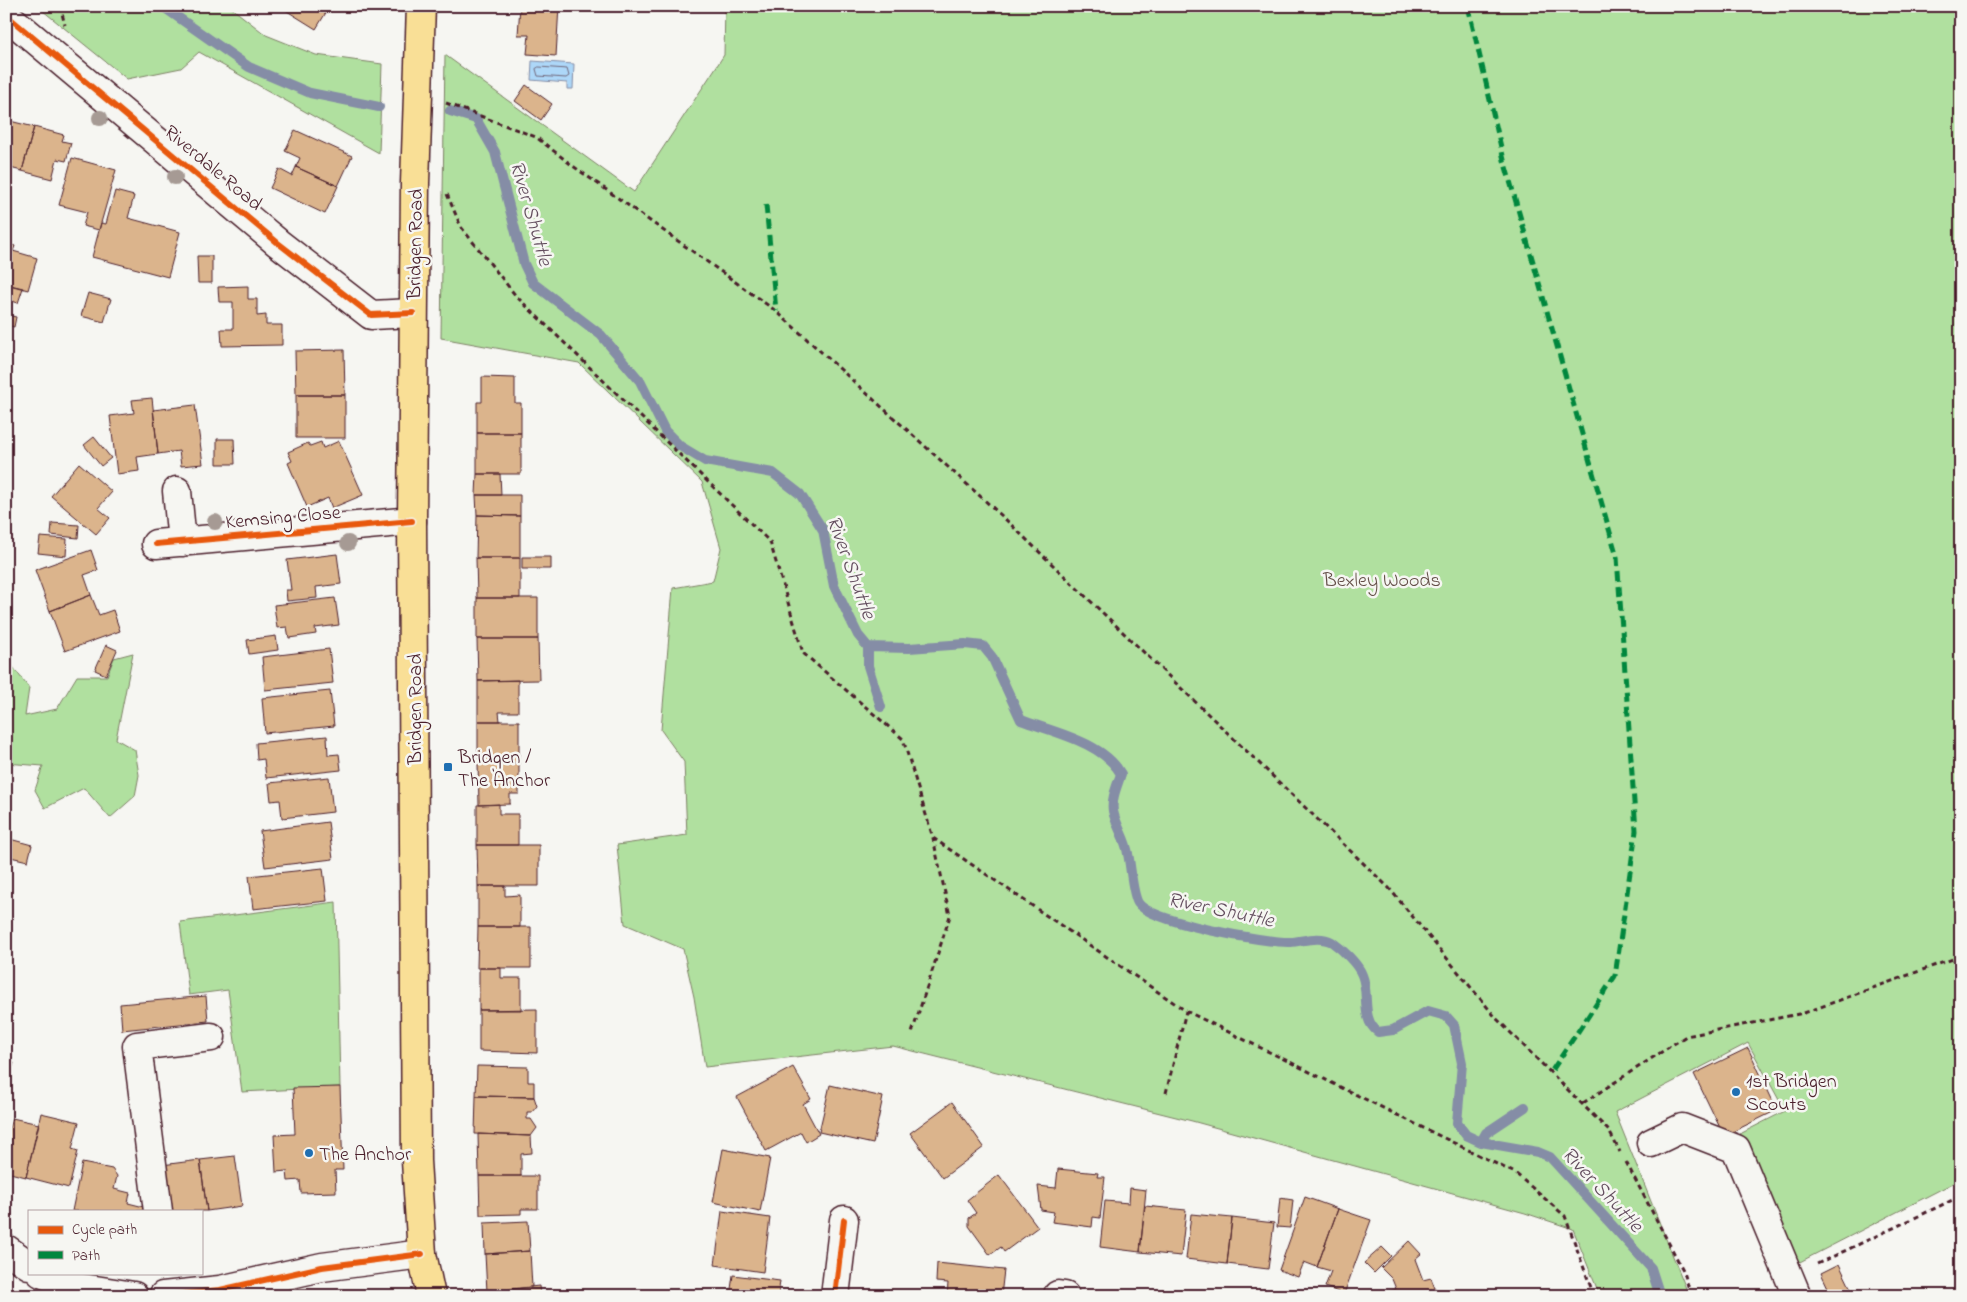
<svg xmlns="http://www.w3.org/2000/svg" width="1967" height="1302" viewBox="0 0 1967 1302" font-family="'Indie Flower',sans-serif">
	<rect width="100%" height="100%" fill="#f6f6f2"/>
	<filter id="ink" filterUnits="userSpaceOnUse"><feTurbulence type="fractalNoise" baseFrequency=".02" numOctaves="2"/><feDisplacementMap in="SourceGraphic" scale="10" xChannelSelector="R" yChannelSelector="G"/><feConvolveMatrix kernelMatrix="1 2 1 2 8 2 1 2 1" color-interpolation-filters="sRGB"/></filter>
	<g filter="url(#ink)">
		<path fill="#b0e09f" stroke="#7d8065" d="M37,6H229L266,35L316,55L382,64L379,153L199,52L181,68L127,79Z
			M725,6H1961V1179L1792,1266L1740,1134L1785,1111L1748,1043L1615,1112L1689,1296H1600L1573,1229L1525,1213L1192,1121L893,1046L705,1067L694,997L683,949L625,924L617,845L687,835L684,762L661,730L673,588L713,581L721,548L702,482L579,363L441,338L445,55L634,192L724,55Z
			M133,653L116,739L135,750L139,775L135,796L110,818L84,788L45,808L35,790L43,766L6,763V658L29,688L25,716L57,709L77,676H107L114,658Z
			M336,902L340,1087L242,1092L228,990L189,995L180,922Z"/>
		<path fill="#add7f8" stroke="#858da6" d="M532,61L574,64L573,89H567V83L531,80Z"/>
		<g fill="none" stroke-linecap="round" stroke-linejoin="round">
			<path stroke="#72697d" stroke-width="1" d="M539,67L567,69L569,76L566,78L538,76L536,69Z"/>
			<path stroke="#858da6" stroke-width="10" d="M162,6L249,67L310,93L379,107
				M450,111L476,119L495,152L524,264L533,283L601,335L640,381L665,431L680,446L705,461L773,473L800,494L823,530L834,586L858,635L868,647L909,648L965,644L983,646L992,657L1021,720C1053,732 1103,742 1121,774C1117,786 1111,799 1113,811C1116,826 1126,839 1128,854C1131,866 1132,893 1138,903C1150,922 1266,943 1291,942C1303,941 1320,935 1332,942C1342,949 1358,964 1362,975C1370,994 1360,1019 1378,1032L1393,1030L1428,1011L1446,1016L1454,1025L1462,1063L1457,1123L1466,1135L1481,1142L1538,1152L1550,1157L1651,1268L1660,1296
				M868,647V666L881,707
				M1481,1142L1486,1133L1525,1107"/>
		</g>
		<path fill="#dbb48c" stroke="#4a1f2b" d="M279,6H330L316,29Z
			M520,6H559L556,56L527,54L529,35H518Z
			M526,85L552,104L541,120L515,101Z
			M6,120L34,127L22,171L6,167Z
			M34,127L64,135L62,141L71,143L66,161L57,159L52,179L22,171Z
			M295,130L352,156L338,186L296,167L300,158L285,151Z
			M72,158L116,170L99,230L83,226L87,212L59,205Z
			M296,167L338,186L325,214L270,188L279,169L292,176Z
			M115,191L134,196L128,218L180,232L168,277L92,257L101,223L106,224Z
			M6,243L15,246L13,251L37,258L28,290L6,284Z
			M197,256H212V283H198Z
			M6,284L23,288L18,303L12,301L7,315L16,317L14,327L6,325Z
			M248,286V299H257V316L266,315V325H282V345L222,346L221,329H233V302H219L218,287Z
			M88,293L111,299L104,322L81,316Z
			M6,325L10,326L8,335H6Z
			M344,350L345,395H296L295,351Z
			M482,377L515,378V403H521V433H477V402H482Z
			M296,395H345V438H296Z
			M152,398L158,454L137,457L139,471L117,474L110,416L134,413L132,400Z
			M195,405L203,464L181,466L179,451L158,454L153,410Z
			M477,433H521V474H477Z
			M94,437L111,458L101,466L84,445Z
			M217,439H234L235,464H217Z
			M339,441L363,495L332,508L328,498L307,507L288,463L292,461L288,452L308,443L310,446L321,442L323,448Z
			M79,463L112,492L98,508L110,518L96,534L51,496Z
			M477,474H500L501,495H476Z
			M476,495H520V516L477,515Z
			M477,515L520,516V558H476Z
			M52,523L79,525L78,538L51,535Z
			M40,537L67,539L66,556L38,553Z
			M91,550L98,570L84,575L91,595L50,611L35,570Z
			M337,554L341,584L316,587L317,598L287,601L286,590H291L287,560Z
			M522,557H551V569H522Z
			M476,558H520V598H477Z
			M91,595L99,615L113,610L120,631L65,651L50,611Z
			M335,598L339,625L315,628L316,634L289,638L287,627L277,628L274,605Z
			M477,598H538V639H477Z
			M276,636L278,650L249,654L247,640Z
			M477,639H538L539,680L478,681Z
			M106,645L117,650L106,675L95,670Z
			M329,649L333,683L265,690L262,657Z
			M518,680V712H499L500,721H478V681Z
			M330,691L334,726L265,733L262,698Z
			M478,721H519V763H478Z
			M327,736L328,755L339,754L341,770L266,778L264,759L257,760L256,743Z
			M478,763H519V794H510V804L479,805Z
			M329,777L333,812L282,818L280,800L271,801L269,783Z
			M499,804V814H518V845H477V805Z
			M328,822L333,859L265,867L260,831Z
			M6,838L32,845L28,861L6,856Z
			M477,845H539V886H478Z
			M323,868L327,901L253,909L249,876Z
			M478,886H505V896L520,895V927H478Z
			M478,927H531V968H477Z
			M479,968H501V978H521V1010H479Z
			M206,996L208,1021L122,1030L120,1004Z
			M537,1009V1053L479,1051V1010Z
			M1748,1048L1777,1110L1724,1136L1694,1074Z
			M6,1060L14,1063L6,1088Z
			M477,1066L528,1067V1082H534V1097L476,1096Z
			M793,1067L811,1099L803,1104L819,1134L806,1142L801,1132L766,1151L737,1097Z
			M830,1085L883,1097L873,1144L819,1132Z
			M340,1087L343,1170H335L336,1192L301,1193L300,1180L288,1181L287,1171L276,1172L274,1135L295,1134L293,1088Z
			M476,1096L534,1097L537,1106L532,1112H527V1119H531L537,1128L531,1136L475,1134Z
			M952,1102L984,1147L943,1178L910,1133Z
			M41,1113L79,1122L72,1149L78,1151L69,1188L26,1177Z
			M12,1118L39,1124L26,1177L6,1172V1132H8Z
			M478,1134L531,1136L532,1153L521,1154V1176H479Z
			M723,1149L770,1158L760,1212L713,1202Z
			M235,1156L242,1206L207,1211L200,1160Z
			M200,1160L207,1211H168L162,1165Z
			M82,1163L112,1169L117,1176L114,1189L130,1193L128,1203L144,1207L143,1211H72Z
			M1058,1169L1098,1173L1097,1177H1105L1100,1218L1093,1217L1092,1227L1052,1222L1054,1212L1041,1210L1038,1186L1056,1188Z
			M999,1175L1038,1227L1004,1252L1001,1247L990,1255L969,1226V1218L976,1213L967,1200Z
			M479,1176H538V1209H521V1214L480,1215Z
			M1130,1188L1146,1190L1140,1252L1100,1247L1105,1201L1129,1203Z
			M1305,1197L1338,1209L1317,1267L1304,1262L1298,1277L1279,1270Z
			M1280,1198L1293,1200L1290,1228L1277,1227Z
			M1145,1206L1186,1210L1181,1256L1140,1252Z
			M1338,1209L1371,1220L1344,1294L1325,1287L1331,1271L1317,1267Z
			M722,1211L770,1218L763,1272L715,1265Z
			M1191,1214L1232,1218L1227,1264L1186,1259Z
			M1232,1218L1274,1223L1268,1269L1227,1264Z
			M528,1221L530,1251L485,1254L484,1223Z
			M1409,1241L1421,1254L1415,1259L1423,1280L1431,1278L1438,1296H1374L1396,1289L1392,1279L1381,1268Z
			M1382,1247L1391,1256L1374,1273L1364,1263Z
			M530,1251L532,1287L487,1292L485,1254Z
			M937,1263L1004,1270L1001,1296H947L948,1283L936,1282Z
			M1839,1264L1851,1289L1832,1296L1821,1273Z
			M733,1275L780,1281L778,1296H730Z
			M539,1286L540,1296H496L495,1291Z"/>
		<g fill="none" stroke-linecap="round" stroke-linejoin="round">
			<g stroke="#4a1f2b" stroke-width="31">
				<path id="minor" d="M6,15L278,243L371,315L413,313
					M177,491L182,542
					M156,544L412,521
					M1651,1143L1682,1128L1736,1149L1797,1296
					M158,1211L137,1046L211,1037
					M6,1249L29,1265
					M41,1273L76,1287L134,1296
					M1058,1295L1065,1296
					M163,1296L220,1290L322,1267L422,1254
					M835,1296L844,1220"/>
			</g>
			<g stroke="#4a1f2b" stroke-width="31">
				<path id="major" d="M421,6L415,183L412,521L416,1161L422,1254L431,1296"/>
			</g>
			<path stroke="#4a1f2b" stroke-width="3" stroke-dasharray="5 4" stroke-linecap="butt" d="M60,6L65,25
				M446,103L536,137L573,166L776,311L1002,516L1389,888L1497,1019L1609,1131L1620,1152
				M447,194L461,227L516,296L770,542L803,653L903,739L933,838L950,916L911,1036
				M933,838L1186,1011L1515,1173L1565,1216L1594,1296
				M1166,1093L1186,1011
				M1583,1103L1686,1036L1804,1013L1961,956
				M1626,1162L1684,1272L1691,1296
				M1817,1264L1961,1196"/>
			<use href="#minor" stroke="#f6f6f2" stroke-width="28"/>
			<use href="#major" stroke="#f9df96" stroke-width="28"/>
			<path stroke="#00873e" stroke-width="5" stroke-dasharray="10 5" stroke-linecap="butt" d="M1468,6L1504,160L1617,557L1636,831L1615,976L1551,1072
				M766,205L776,311"/>
			<g stroke="#f6f6f2" stroke-width="9">
				<path id="cycleway" d="M6,15L278,243L371,315L413,313
					M156,544L412,521
					M163,1296L220,1290L322,1267L422,1254
					M835,1296L844,1220"/>
			</g>
			<use href="#cycleway" stroke="#e8590c" stroke-width="6"/>
		</g>
		<g fill="#a69a94">
			<circle cx="100" cy="118" r="8"/>
			<circle cx="175" cy="177" r="8"/>
			<circle cx="215" cy="522" r="8"/>
			<circle cx="348" cy="543" r="8"/>
		</g>
	</g>
	<g fill="#1f6fb2" stroke="#f6f6f2" stroke-width="2">
		<rect x="443" y="762" width="10" height="10" rx="2.5"/>
		<circle cx="1736" cy="1092" r="5"/>
		<circle cx="309" cy="1153" r="5"/>
	</g>
	<g text-anchor="middle" stroke-width="5" stroke-linejoin="round" paint-order="stroke">
		<g font-size="20" fill="#4a1f2b" stroke="#f6f6f2">
			<text transform="translate(214 167) rotate(40)" y="7">Riverdale Road</text>
			<text transform="translate(414 244) rotate(-89)" y="7">Bridgen Road</text>
			<text transform="translate(283 516) rotate(-5)" y="7">Kemsing Close</text>
			<text transform="translate(414 709) rotate(-90)" y="7">Bridgen Road</text>
		</g>
		<g font-size="20" fill="#644f48" stroke="#f6f6f2">
			<text x="1382" y="586">Bexley Woods</text>
		</g>
		<g font-size="20" fill="#4a1f2b" stroke="#f6f6f2" text-anchor="start">
			<text x="458" y="763">Bridgen /<tspan x="458" dy="23">The Anchor</tspan></text>
			<text x="1746" y="1087">1st Bridgen<tspan x="1746" dy="23">Scouts</tspan></text>
			<text x="319" y="1160">The Anchor</text>
		</g>
		<g font-size="21" font-style="italic" fill="#634d5e" stroke="#f6f6f2">
			<text transform="translate(532 213) rotate(74)" y="7">River Shuttle</text>
			<text transform="translate(852 567) rotate(70)" y="7">River Shuttle</text>
			<text transform="translate(1221 909) rotate(12)" y="7">River Shuttle</text>
			<text transform="translate(1603 1189) rotate(47)" y="7">River Shuttle</text>
		</g>
	</g>
	<rect width="1967" height="1302" fill="none" stroke="#f6f6f2" stroke-width="25"/>
	<rect x="12" y="12" width="1942" height="1277" fill="none" stroke="#4a1f2b" stroke-width="2" filter="url(#ink)"/>
	<rect x="28" y="1210" width="175" height="65" fill="#f6f6f2" stroke="#b1a0a2"/>
	<rect x="38" y="1226" width="25" height="8" fill="#e8590c" stroke="#b1a0a2"/>
	<text x="72" y="1234" font-size="15" fill="#4a1f2b">Cycle path</text>
	<rect x="38" y="1251" width="25" height="8" fill="#00873e" stroke="#b1a0a2"/>
	<text x="72" y="1260" font-size="15" fill="#4a1f2b">Path</text>
</svg>
